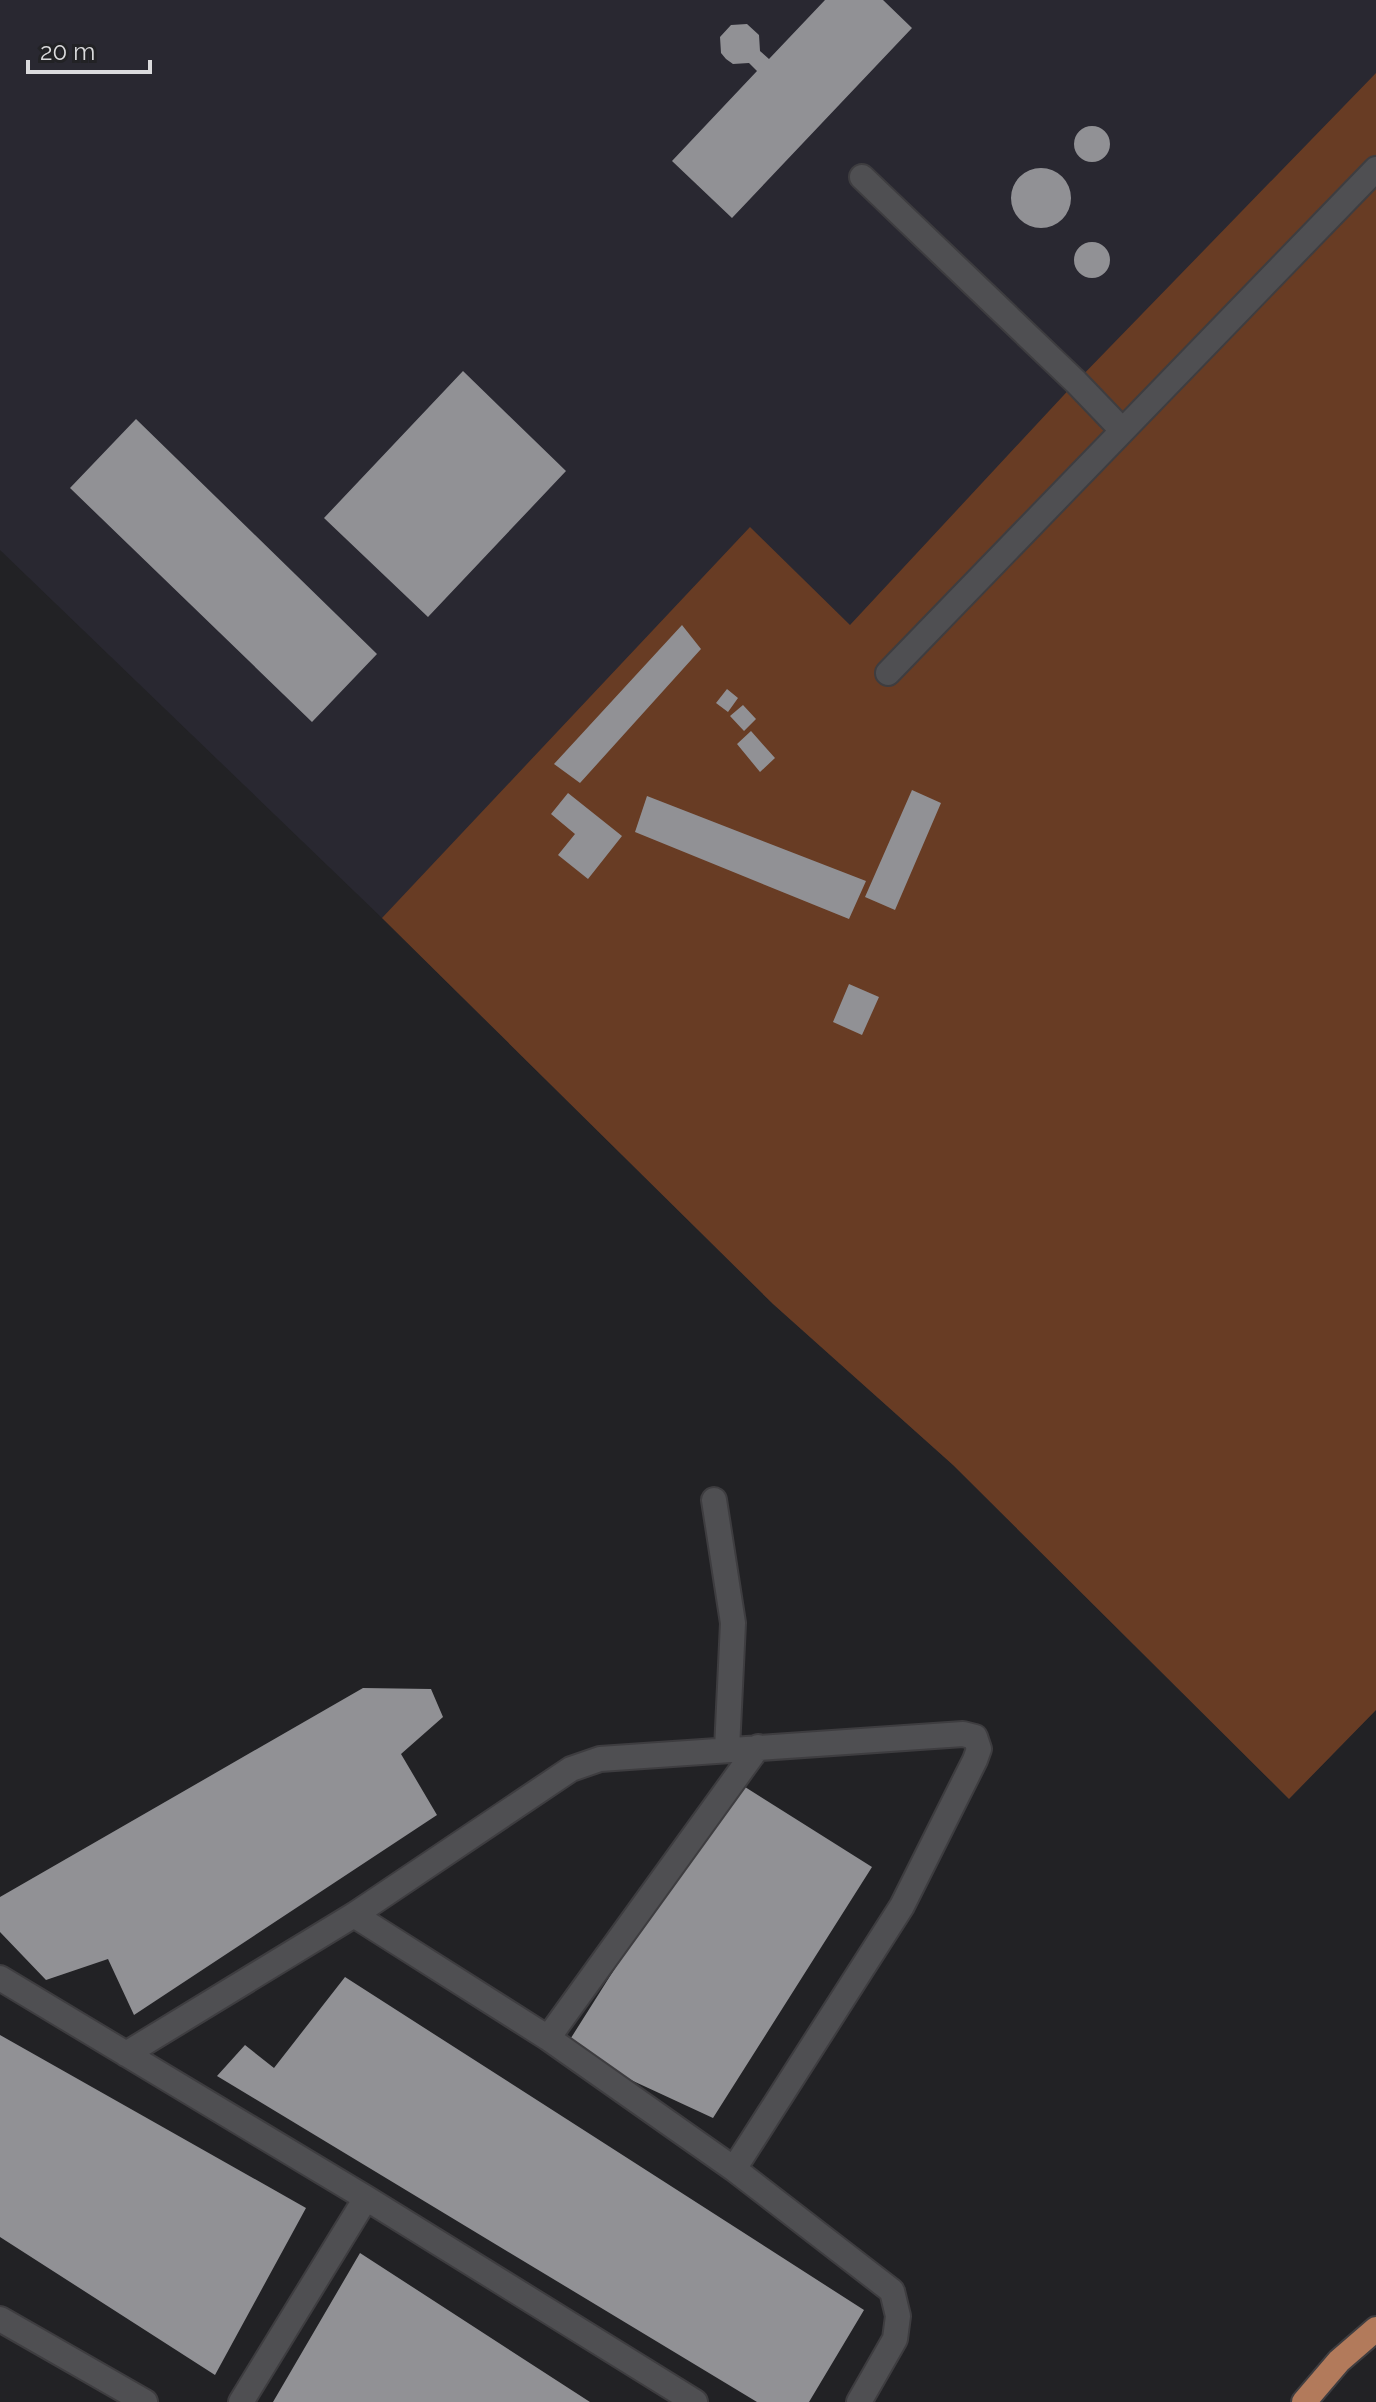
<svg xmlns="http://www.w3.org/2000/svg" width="1376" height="2402" viewBox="0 0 1376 2402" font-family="Raleway,sans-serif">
	<rect width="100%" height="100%" fill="#222225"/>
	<path fill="#292831" d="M0,0H1376V1710L1289,1799L953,1465L773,1304L382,918L0,550Z"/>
	<path fill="#683c24" d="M1376,73V1710L1289,1799L953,1465L773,1304L382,918L750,527L850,625L1076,382Z"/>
	<path fill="#919195" d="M825,0H883L912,28L732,218L672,161L757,71L749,63L733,64L726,59L721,53L720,37L731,25L747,24L759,35L760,51L769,59Z
		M1074 144a18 18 0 1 1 36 0a18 18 0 1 1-36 0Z
		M1011 198a30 30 0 1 1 60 0a30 30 0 1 1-60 0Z
		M1074 260a18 18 0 1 1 36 0a18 18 0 1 1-36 0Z
		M463,371L566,471L428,617L324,518Z
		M136,419L377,654L312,722L70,488Z
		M682,625L701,649L580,783L554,764Z
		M727,689L738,698L728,712L716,703Z
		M743,705L756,719L744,731L730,716Z
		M751,731L775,758L760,772L737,744Z
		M912,790L941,803L895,910L865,897Z
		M568,793L622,836L588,879L558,855L575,834L551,814Z
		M647,796L866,881L849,919L635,832Z
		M849,984L879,997L862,1035L833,1022Z
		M363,1688L431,1689L443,1717L401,1754L437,1815L134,2015L108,1959L46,1980L0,1932V1897Z
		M734,1780L872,1867L713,2118L564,2049Z
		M345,1977L864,2310L809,2402H757L217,2076L245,2045L274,2068Z
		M0,2035L306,2208L215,2375L0,2237Z
		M360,2253L590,2402H273Z"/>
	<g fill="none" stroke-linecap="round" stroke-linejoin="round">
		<g stroke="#3e3d40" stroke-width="28">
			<path id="minor" d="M862,177L1076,382L1122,430
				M888,673L1376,169
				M714,1500L733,1623L727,1749
				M354,1915L548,2038L734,2169L892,2291L898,2316L895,2339L859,2402
				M0,1978L366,2198L695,2402
				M548,2038L758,1747
				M126,2054L354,1915L571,1769L600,1759L963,1734L975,1737L979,1749L975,1760L902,1906L734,2169
				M0,2319L145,2402
				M241,2402L366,2198"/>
		</g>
		<g stroke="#3e3d40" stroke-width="28">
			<path id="major" d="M1304,2402L1339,2361L1376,2329"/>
		</g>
		<use href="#minor" stroke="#4f4f52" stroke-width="24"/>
		<use href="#major" stroke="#b27a5b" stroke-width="24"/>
	</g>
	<path d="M28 60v12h122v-12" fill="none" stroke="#dbdbdd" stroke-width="4"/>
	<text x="40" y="60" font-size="24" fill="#dbdbdd" stroke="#222225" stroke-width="6" paint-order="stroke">20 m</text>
</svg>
